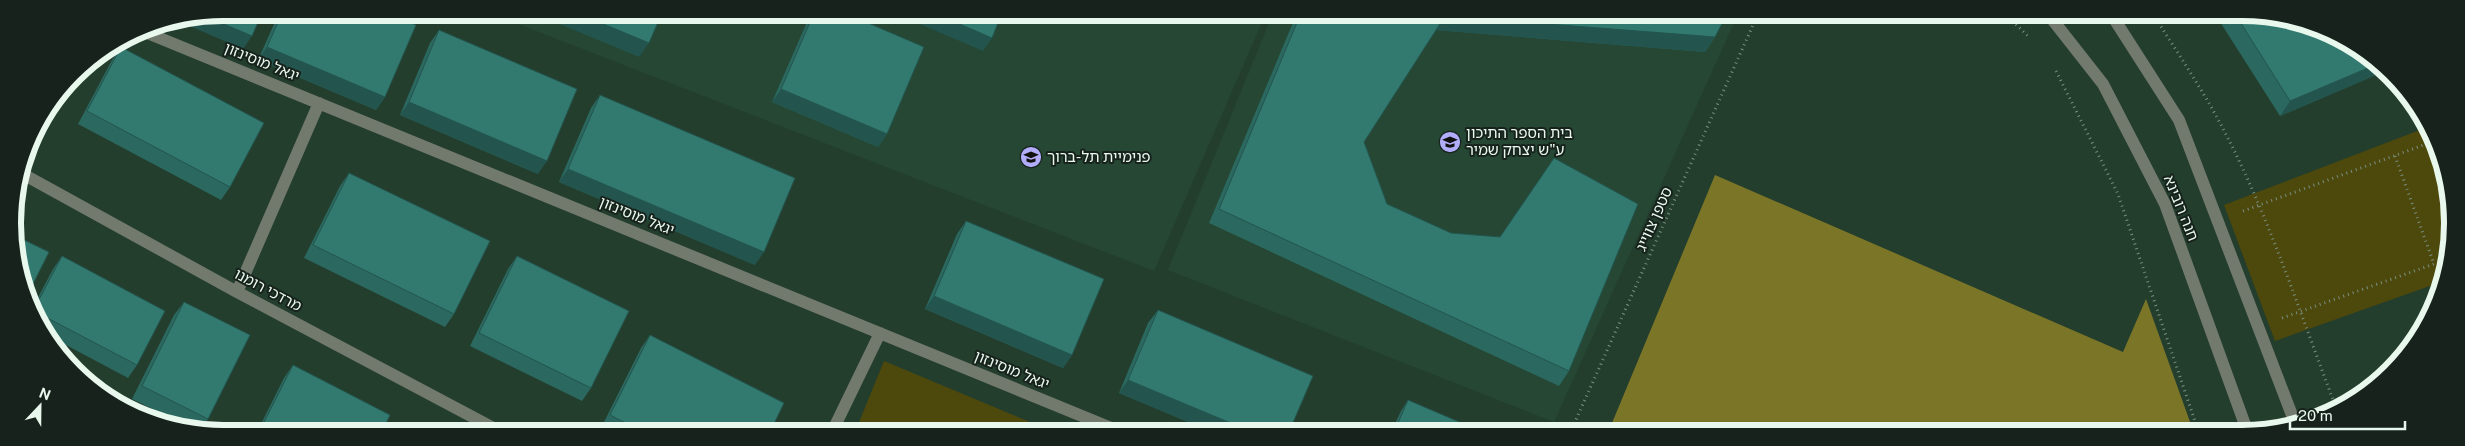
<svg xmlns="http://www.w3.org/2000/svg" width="2465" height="446" viewBox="0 0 2465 446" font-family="'Public Sans','Noto Sans Hebrew',sans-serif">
	<rect width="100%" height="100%" fill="#243e2e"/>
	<path fill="#254733" d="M490,13H1266L1154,271Z
		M1273,13L1738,14L1554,422L1168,270Z"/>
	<path fill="#4d480c" d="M55,102L28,157L25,156L29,142Z
		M2425,128L2445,168L2451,250L2441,282L2275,341L2224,205Z
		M884,361L1054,432H855Z"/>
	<path fill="#7b7527" d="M1715,175L2123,352L2146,299L2194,433H1632L1612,423Z"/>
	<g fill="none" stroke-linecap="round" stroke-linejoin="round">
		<path stroke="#798f81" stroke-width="3" stroke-dasharray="1 4" stroke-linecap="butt" d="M2005,14L2028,36
			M2153,14C2172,44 2192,74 2210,105C2264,199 2298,309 2337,410
			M2056,71L2118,194L2199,433
			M2395,156L2434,264
			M2243,211L2432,142
			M2282,318L2448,259
			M1570,433L1758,14"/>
		<path stroke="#72796d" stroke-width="12" d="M140,30L1121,432
			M21,173L237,292L501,432
			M237,292L319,103
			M832,432L880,333"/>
		<path stroke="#72796d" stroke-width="12" d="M2048,14L2103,84L2165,204L2248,433
			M2111,14L2179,120L2295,423"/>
	</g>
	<path fill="#2b685f" d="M279,13H386L385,97L376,110L258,60Z
		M811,13H845L887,134L878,147L772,102Z
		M1297,13L1727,14L1715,37L1705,52L1436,30L1364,142L1387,204L1451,233L1500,237L1569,371L1559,386L1209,223Z
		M2215,14H2269L2347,41L2383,72L2280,116Z
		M439,30L538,174L400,115L430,43Z
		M121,47L230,187L221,200L78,124L112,60Z
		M600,95L755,265L559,182L591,108Z
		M349,173L454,314L445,327L304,258L340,186Z
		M966,221L1072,355L1063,368L925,309L957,234Z
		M62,256L137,365L128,378L51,337L33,307L53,269Z
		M517,256L591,388L582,401L470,346L508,269Z
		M184,302L208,419L199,432L132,399L174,315Z
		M1158,310L1289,432H1212L1119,393L1148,323Z
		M2426,322L2404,354L2411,339L2422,324Z
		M650,335L770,432H608L601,428L641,348Z
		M293,365L382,432H257L284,378Z
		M1408,400L1476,433L1391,432L1401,411Z"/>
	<path fill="#23554e" d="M533,13H577L649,43L639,57Z
		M894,13H934L992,38L983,51Z
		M205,16L252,36L243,49L178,21Z
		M1445,16L1715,37L1705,52L1435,30Z
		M267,47L385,97L376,110L258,60Z
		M2375,65L2383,72L2280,116L2290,101Z
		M781,89L887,134L878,147L772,102Z
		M409,102L547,161L538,174L400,115Z
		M568,169L764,252L755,265L559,182Z
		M934,296L1072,355L1063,368L925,309Z
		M1128,380L1252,432H1212L1119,393Z"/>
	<path fill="#32796f" stroke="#23554e" d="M223,12L262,13L252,36L205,16Z
		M282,13H386L416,25L385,97L267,47Z
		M577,13H662L649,43Z
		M814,13H845L924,47L887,134L781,89Z
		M934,13H1002L992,38Z
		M1301,13L1727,14L1715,37L1445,16L1364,142L1387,204L1451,233L1500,237L1554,158L1638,204L1569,371L1219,209Z
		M2235,14H2269L2347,41L2375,65L2290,101Z
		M439,30L577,89L547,161L409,102Z
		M121,47L264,123L230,187L87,111Z
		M600,95L795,178L764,252L568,169Z
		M349,173L490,241L454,314L313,245Z
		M966,221L1104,279L1072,355L934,296Z
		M16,236L49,252L27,296L24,291Z
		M62,256L165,311L137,365L36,312L34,309Z
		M517,256L629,311L591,388L479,333Z
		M184,302L250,335L208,419L142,386Z
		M1158,310L1313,376L1289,432H1252L1128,380Z
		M2426,322L2414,339L2422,324Z
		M650,335L784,403L770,432H643L610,415Z
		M293,365L390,415L382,432H259Z
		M1408,400L1478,430L1476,433L1394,432Z"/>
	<defs>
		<g id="school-disc" transform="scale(1.125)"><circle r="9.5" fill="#b1adfa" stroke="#16221b"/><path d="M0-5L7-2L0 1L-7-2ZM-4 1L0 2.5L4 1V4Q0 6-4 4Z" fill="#111"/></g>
	</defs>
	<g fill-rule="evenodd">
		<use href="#school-disc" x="1450" y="142"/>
		<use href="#school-disc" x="1031" y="157"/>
	</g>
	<g text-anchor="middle" stroke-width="4" stroke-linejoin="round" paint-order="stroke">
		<g font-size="15" fill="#e8f8ed" stroke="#16221b">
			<text transform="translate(262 62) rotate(22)" y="5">יגאל מוסינזון</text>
			<text transform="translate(2181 208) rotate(68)" y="5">חנה רובינא</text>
			<text transform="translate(637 216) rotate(22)" y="5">יגאל מוסינזון</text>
			<text transform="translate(1654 219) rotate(-66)" y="5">סטפן צווייג</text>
			<text transform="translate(268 290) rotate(28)" y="5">מרדכי רומנו</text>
			<text transform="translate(1012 370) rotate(22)" y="5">יגאל מוסינזון</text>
		</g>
		<g font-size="15" fill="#e8f8ed" stroke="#16221b" text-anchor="start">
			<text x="1466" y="138">בית הספר התיכון<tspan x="1466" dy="17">ע"ש יצחק שמיר</tspan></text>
			<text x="1047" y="162">פנימיית תל-ברוך</text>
		</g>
	</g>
	<path d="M0 0H2465V446H0ZM223 21H2242A202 202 0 0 1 2444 223V223A202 202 0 0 1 2242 425H223A202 202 0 0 1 21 223V223A202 202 0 0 1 223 21Z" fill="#16221b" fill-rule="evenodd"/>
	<path fill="none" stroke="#e8f8ed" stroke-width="6" d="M223 21H2242A202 202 0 0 1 2444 223V223A202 202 0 0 1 2242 425H223A202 202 0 0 1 21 223V223A202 202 0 0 1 223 21Z"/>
	<g transform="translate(40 406) rotate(22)" stroke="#16221b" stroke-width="4" paint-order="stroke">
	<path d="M0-4L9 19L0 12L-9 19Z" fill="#e8f8ed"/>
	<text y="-8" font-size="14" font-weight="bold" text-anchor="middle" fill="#e8f8ed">N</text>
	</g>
	<path d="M2290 421v8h115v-8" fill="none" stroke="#e8f8ed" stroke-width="2.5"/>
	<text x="2298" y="421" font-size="15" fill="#e8f8ed" stroke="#16221b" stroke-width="4" paint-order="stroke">20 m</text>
</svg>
